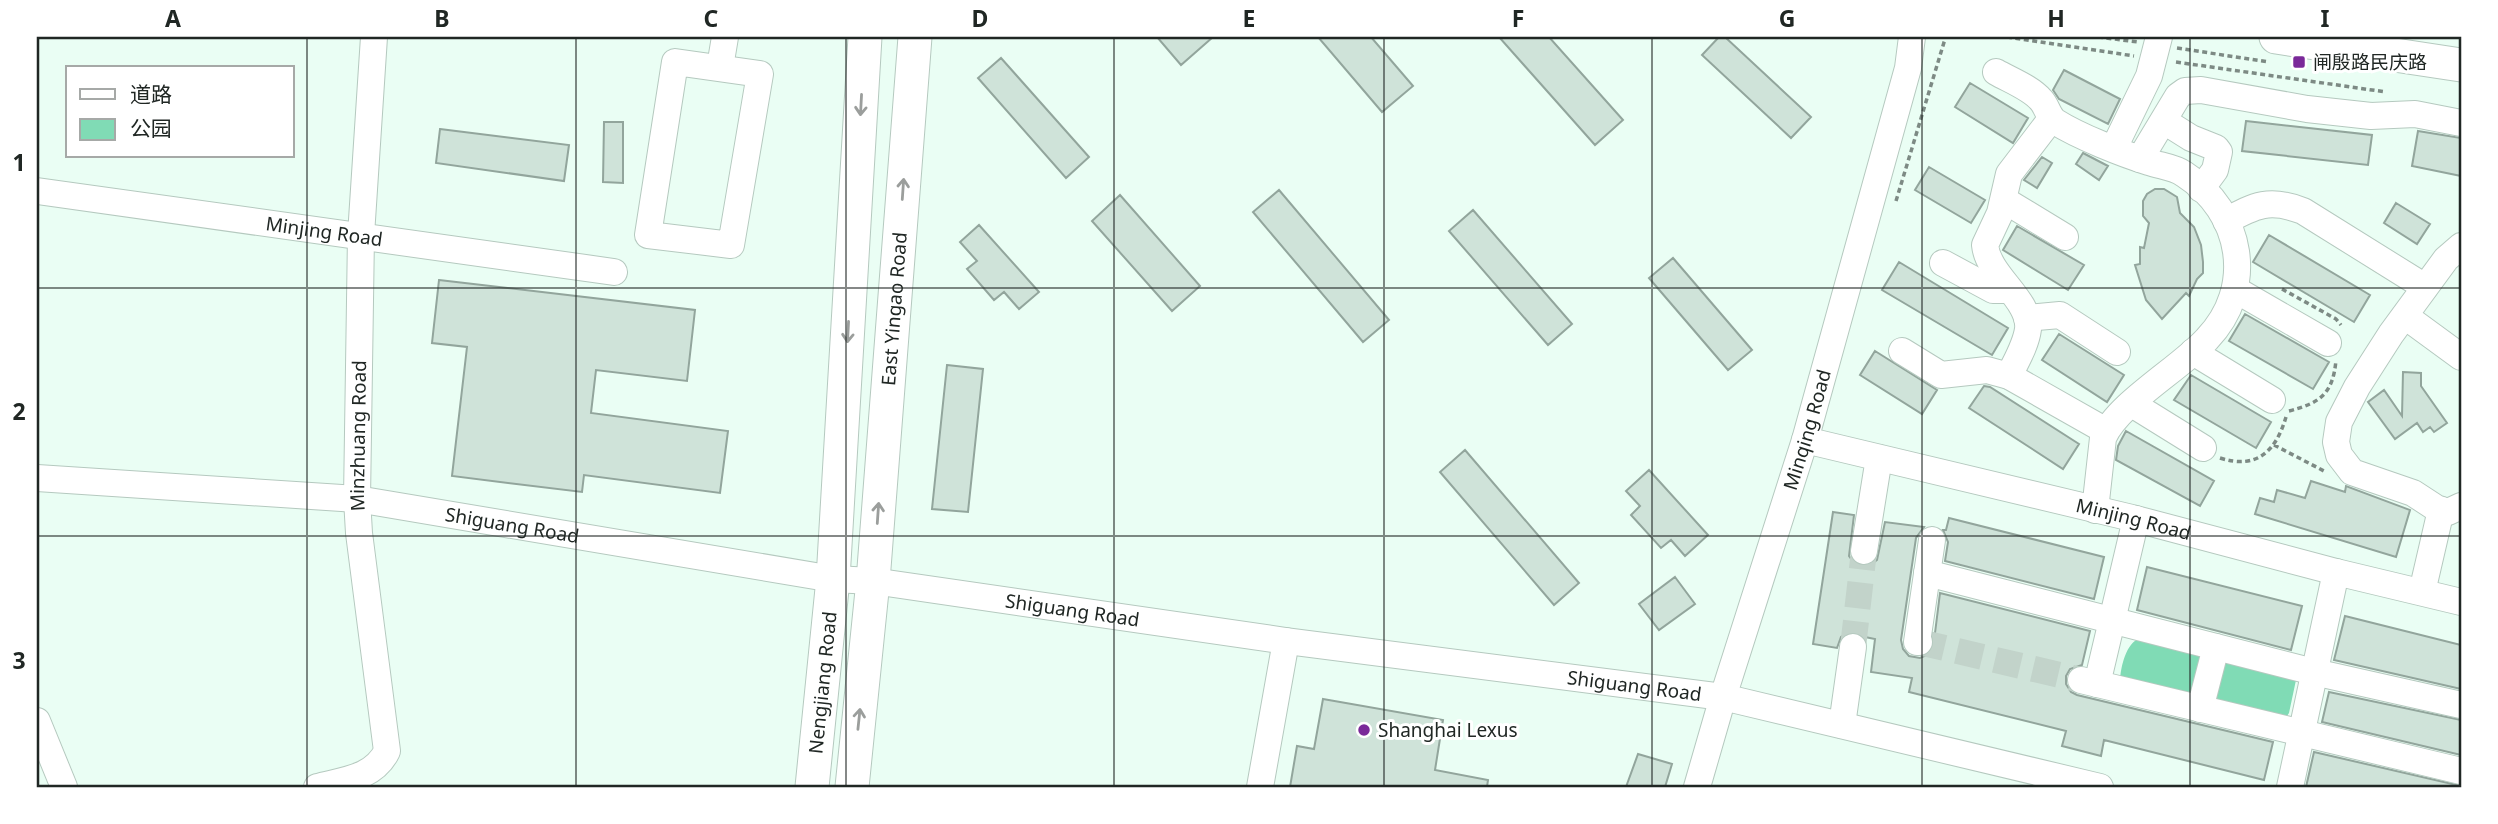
<svg xmlns="http://www.w3.org/2000/svg" width="2498" height="824" viewBox="0 0 2498 824" font-family="'Noto Sans','Noto Sans SC',sans-serif">
	<rect width="100%" height="100%" fill="#eafef4"/>
	<path fill="#80dbb5" d="M2140,638L2203,654L2193,698L2120,680C2121,666 2126,643 2140,638Z
		M2222,659L2296,680L2289,713L2285,719L2216,705L2210,695Z"/>
	<path fill="#cfe3d9" stroke="#92a59c" stroke-width="2" d="M1157,37H1213L1181,65Z
		M1318,37H1371L1413,86L1382,112Z
		M1499,37H1549L1623,120L1595,145Z
		M1719,37H1725L1811,117L1791,138L1702,55Z
		M1001,58L1089,157L1066,178L978,78Z
		M2064,70L2120,99L2108,124L2059,99L2053,90Z
		M1970,83L2028,118L2013,143L1955,107Z
		M2246,121L2372,135L2368,165L2242,151Z
		M604,122H623V183L603,182Z
		M440,129L569,145L564,181L436,163Z
		M2418,131L2461,138V176L2412,166Z
		M2083,153L2108,166L2099,180L2076,164Z
		M2042,157L2052,163L2037,188L2024,180Z
		M1929,167L1985,200L1971,223L1915,190Z
		M2155,189H2164L2177,197L2180,213L2194,227L2201,245L2203,262V273L2197,279L2189,296L2186,293L2162,319L2146,300L2135,265L2140,264V247L2144,248L2149,223L2143,216V201L2147,194Z
		M1279,190L1389,320L1363,342L1253,212Z
		M1120,195L1200,286L1172,311L1092,221Z
		M2396,203L2430,224L2417,244L2384,223Z
		M1473,210L1572,324L1548,345L1449,231Z
		M979,225L1039,292L1019,309L1004,292L994,300L967,269L977,261L960,242Z
		M2017,226L2084,265L2068,290L2003,250Z
		M2269,235L2370,295L2354,322L2253,262Z
		M1673,258L1752,350L1728,370L1649,278Z
		M1899,262L2008,328L1992,355L1882,290Z
		M439,280L695,310L687,381L596,370L591,413L728,431L720,493L584,475L582,492L452,476L467,347L432,343Z
		M2245,314L2329,362L2313,389L2229,341Z
		M2059,334L2124,375L2107,402L2042,360Z
		M1875,351L1937,390L1922,414L1860,375Z
		M947,365L983,369L968,512L932,509Z
		M2403,372L2421,373V386L2447,423L2434,432L2430,427L2423,432L2417,423L2395,439L2368,402L2384,390L2402,416Z
		M2191,375L2271,422L2256,448L2174,400Z
		M1984,386L1990,387L2079,444L2063,469L1969,408Z
		M2126,431L2214,481L2200,506L2116,460L2118,446Z
		M1465,450L1579,583L1554,605L1440,472Z
		M1649,470L1708,535L1685,556L1671,540L1661,548L1631,515L1640,506L1626,491Z
		M2311,481L2345,492L2346,486L2410,510L2396,557L2255,514L2260,498L2274,502L2277,490L2305,498Z
		M1833,512L1854,515L1849,556L1854,563L1861,566H1869L1877,560L1885,522L1924,527L1916,538L1901,640L1903,649L1909,656L1920,658L1927,655L1933,649L1940,593L2090,631L2082,665L2070,669L2066,676V684L2071,692L2077,695L2273,742L2264,780L2104,740L2101,756L2062,746L2066,731L1909,692L1912,678L1871,672L1875,639L1865,637L1855,631L1847,633L1841,637L1837,648L1813,644Z
		M1949,518L2104,557L2094,599L1945,561L1948,542L1943,530H1946Z
		M2147,567L2302,606L2291,650L2137,610Z
		M1675,577L1695,604L1659,630L1639,604Z
		M2345,616L2461,645V689L2334,660Z
		M2329,692L2461,720V755L2322,722Z
		M1323,699L1443,720L1435,770L1488,780L1487,787H1290L1297,746L1314,749Z
		M2314,752L2461,786V787H2306Z
		M1638,754L1672,764L1665,787H1626Z"/>
	<g fill="none" stroke-linecap="round" stroke-linejoin="round">
		<path stroke="#c2d3ca" stroke-width="26" stroke-dasharray="26 13" stroke-linecap="butt" d="M1919,642L2081,680
			M1853,647L1864,551"/>
		<g stroke="#b5c9bf" stroke-width="28">
			<g id="minor">
				<path d="M675,62L760,74L731,245L648,235Z"/>
				<path d="M720,67L725,37"/>
				<path d="M1996,72C2010,80 2031,88 2041,100C2047,106 2048,117 2056,122C2078,136 2123,154 2149,162C2160,166 2174,167 2184,174C2243,212 2256,288 2207,339C2181,368 2117,404 2103,438L2095,510"/>
				<path d="M2164,121L2191,138L2216,148L2219,152L2215,170L2201,189"/>
				<path d="M2114,148L2149,76L2159,37"/>
				<path d="M2140,159L2178,96L2185,91L2201,90L2307,109L2371,116L2415,114L2461,123"/>
				<path id="s1" d="M37,191L614,272"/>
				<path d="M2004,200L2065,237"/>
				<path d="M2226,221C2255,205 2270,198 2303,211L2425,287"/>
				<path d="M2461,246L2446,259L2391,334L2357,387L2339,422L2336,442L2339,455L2352,472L2413,493L2436,508L2448,512L2461,506"/>
				<path d="M1943,263L1993,290H2009"/>
				<path d="M2236,290L2328,343"/>
				<path d="M2405,316L2461,357"/>
				<path d="M2027,318L2060,315L2117,352"/>
				<path d="M1902,351L1941,375L1987,370L2009,376L2106,431"/>
				<path d="M2193,352L2272,400"/>
				<path d="M2009,376C2016,361 2026,345 2028,329C2031,300 1988,276 1985,245L2000,213L2009,174L2051,119"/>
				<path d="M2132,404L2203,448"/>
				<path id="s2" d="M1805,440L2132,518L2336,572L2461,602"/>
				<path id="s3" d="M37,478L357,499L833,579L873,581L1286,641L1723,697L2100,787"/>
				<path d="M1864,551L1879,458"/>
				<path d="M1927,573L2314,672L2461,705"/>
				<path d="M2422,592L2441,510"/>
				<path d="M1919,642H1917L1932,540"/>
				<path d="M2081,680L2461,771"/>
				<path d="M2097,684L2136,519"/>
				<path d="M2200,709L2216,647"/>
				<path d="M37,721L64,787"/>
				<path d="M1842,725L1853,647"/>
				<path id="s4" d="M317,787C344,780 374,778 387,751L359,533L357,499L361,235L374,37"/>
				<path d="M1260,787L1286,641"/>
				<path id="s5" d="M1697,787L1723,697L1805,440L1908,68L1912,37"/>
				<path d="M2290,787L2336,572"/>
			</g>
		</g>
		<g stroke="#b5c9bf" stroke-width="35">
			<g id="major">
				<path d="M2276,37L2461,65"/>
				<path id="s6" d="M812,787L833,579L865,37"/>
				<path id="s7" d="M852,787L873,581L915,37"/>
			</g>
		</g>
		<path stroke="#7d8a84" stroke-width="3.5" stroke-dasharray="5 3.5" stroke-linecap="butt" d="M2007,37L2134,56
			M2098,37L2138,42
			M2177,48L2269,62
			M2176,62L2386,92
			M1896,201L1945,39
			M2282,289L2336,319L2341,325
			M2289,411C2320,403 2333,394 2336,360
			M2274,445L2324,471
			M2220,458C2257,470 2276,451 2286,417"/>
		<use href="#minor" stroke="#fff" stroke-width="26"/>
		<use href="#major" stroke="#fff" stroke-width="33"/>
	</g>
	<defs><path id="oneway-shaft" d="M-6 0H5M1.5-3L5.5 0L1.5 3" fill="none" stroke-width="1.6" stroke-linecap="round" stroke-linejoin="round" transform="scale(1.75)"/></defs>
	<g stroke="#9b9e9c">
		<use href="#oneway-shaft" transform="translate(861 105) rotate(93)"/>
		<use href="#oneway-shaft" transform="translate(903 189) rotate(-86)"/>
		<use href="#oneway-shaft" transform="translate(848 332) rotate(93)"/>
		<use href="#oneway-shaft" transform="translate(878 513) rotate(-86)"/>
		<use href="#oneway-shaft" transform="translate(859 719) rotate(-84)"/>
	</g>
	<path fill="none" stroke="#202724" stroke-width="2" stroke-opacity="0.55" d="M307,37V787M576,37V787M846,37V787M1114,37V787M1384,37V787M1652,37V787M1922,37V787M2190,37V787M37,288H2461M37,536H2461"/>
	<g fill="#7a2999" stroke="#fff" stroke-width="2.5">
		<rect x="2292" y="55" width="14" height="14" rx="3.5"/>
		<circle cx="1364" cy="730" r="7"/>
	</g>
	<g text-anchor="middle" stroke-width="6" stroke-linejoin="round" paint-order="stroke">
		<g font-size="19" fill="#202724" stroke="#fff" text-anchor="start">
			<text x="2313" y="69">闸殷路民庆路</text>
			<text x="1378" y="737">Shanghai Lexus</text>
		</g>
		<g font-size="19" fill="#202724" stroke="#fff">
			<text dy="7" stroke="none"><textPath href="#s1" startOffset="290">Minjing Road</textPath></text>
			<text dy="7" stroke="none"><textPath href="#s7" startOffset="480">East Yingao Road</textPath></text>
			<text dy="7" stroke="none"><textPath href="#s5" startOffset="374">Minqing Road</textPath></text>
			<text dy="7" stroke="none"><textPath href="#s4" startOffset="399">Minzhuang Road</textPath></text>
			<text dy="7" stroke="none"><textPath href="#s2" startOffset="338">Minjing Road</textPath></text>
			<text dy="7" stroke="none"><textPath href="#s3" startOffset="478">Shiguang Road</textPath></text>
			<text dy="7" stroke="none"><textPath href="#s3" startOffset="1045">Shiguang Road</textPath></text>
			<text dy="7" stroke="none"><textPath href="#s6" startOffset="105">Nengjiang Road</textPath></text>
			<text dy="7" stroke="none"><textPath href="#s3" startOffset="1612">Shiguang Road</textPath></text>
		</g>
	</g>
	<rect width="2498" height="824" fill="none" stroke="#ffffff" stroke-width="77"/>
	<rect x="66" y="66" width="228" height="91" fill="#ffffff" stroke="#a6a9a7" stroke-width="2"/>
	<rect x="80" y="89" width="35" height="10" fill="#ffffff" stroke="#a6a9a7" stroke-width="2"/>
	<text x="130" y="102" font-size="21" fill="#202724">道路</text>
	<rect x="80" y="119" width="35" height="21" fill="#80dbb5" stroke="#a6a9a7" stroke-width="2"/>
	<text x="130" y="136" font-size="21" fill="#202724">公园</text>
	<rect x="38" y="38" width="2422" height="748" fill="none" stroke="#202724" stroke-width="2.5"/>
	<g font-size="23" text-anchor="middle" font-weight="bold" fill="#202724">
		<text x="173" y="27">A</text>
		<text x="442" y="27">B</text>
		<text x="711" y="27">C</text>
		<text x="980" y="27">D</text>
		<text x="1249" y="27">E</text>
		<text x="1518" y="27">F</text>
		<text x="1787" y="27">G</text>
		<text x="2056" y="27">H</text>
		<text x="2325" y="27">I</text>
		<text x="19" y="171">1</text>
		<text x="19" y="420">2</text>
		<text x="19" y="669">3</text>
	</g>
</svg>
